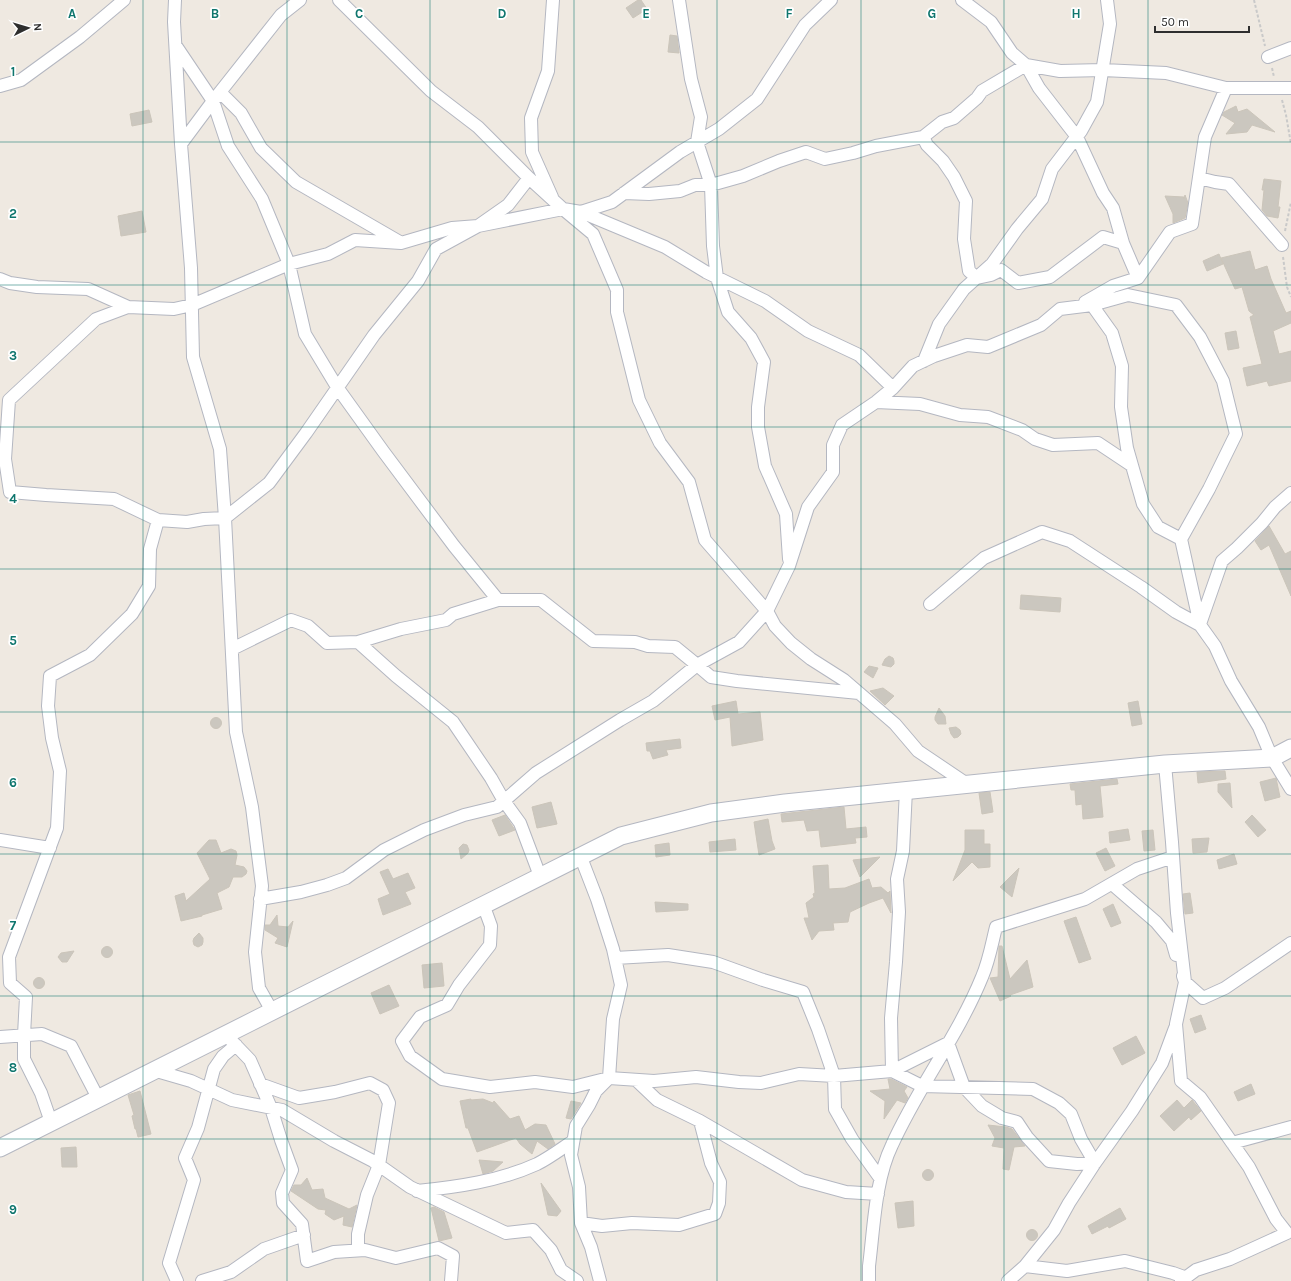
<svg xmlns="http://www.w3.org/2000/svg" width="1291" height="1281" viewBox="0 0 1291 1281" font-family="Karla,sans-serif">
	<rect width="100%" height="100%" fill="#efe9e1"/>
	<path fill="#cbc7bf" stroke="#cbc5ba" d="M638,0H641L647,9L633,18L626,8Z
		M670,35L677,36L679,53L668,52Z
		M1236,106L1238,112L1247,109L1275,132L1252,125L1247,132L1226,134L1235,123L1222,115L1224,112Z
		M149,110L152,122L132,126L130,114Z
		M1264,179L1281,181L1278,207H1280L1278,218L1267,216L1262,210L1264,190H1262Z
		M1185,195L1188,203L1185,218L1173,223V214L1165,196L1184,197V199Z
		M142,211L146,232L121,236L118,216Z
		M1250,251L1255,270L1267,266L1271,279L1286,313L1291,311V323L1273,331L1279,354L1291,351V381L1269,386L1267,381L1247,386L1243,368L1262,364L1250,317L1254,315L1249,311L1242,287L1235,289L1221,258Z
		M1219,254L1223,264L1207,271L1203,261Z
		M1236,331L1239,348L1228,350L1225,333Z
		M1269,526L1285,554L1291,551V596L1269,545L1261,550L1255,541Z
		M1021,595L1061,598L1060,612L1020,609Z
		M889,656L893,658L894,661V664L891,667L882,665L885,659Z
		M869,666L878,668L873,678L864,672Z
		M883,688L894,696L885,705L870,691Z
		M736,701L738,714L760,712L763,740L732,746L730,717L715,720L712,706Z
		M1138,701L1142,724L1132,726L1128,703Z
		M939,708L945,716L946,724H938L935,720V717Z
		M210.5 723a5.5 5.5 0 1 1 11 0a5.5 5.5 0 1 1-11 0Z
		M956,727L960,730L961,734L958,737L954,738L951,734L949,728Z
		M680,739L681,748L666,750L668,755L653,759L650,751H647L646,743Z
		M1225,771L1226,779L1198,783L1197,772Z
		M1276,778L1280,797L1265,801L1260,782Z
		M1117,779L1118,784L1100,786L1103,817L1083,819L1082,804L1076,805L1075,790H1071L1070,784Z
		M1230,783L1232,808L1218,792V784Z
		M990,792L993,812L982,814L979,793Z
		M551,802L557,824L537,828L532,807Z
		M844,807L846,829L866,827L867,837L855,838L856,843L821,847L819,830L807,831L804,820L782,822L781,814Z
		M505,815L515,830L499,836L492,820Z
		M1252,815L1266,830L1258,837L1245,822Z
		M768,819L772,841L775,849L759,855L754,822Z
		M1128,829L1130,840L1110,843L1109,832Z
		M965,830H984V844H990V867L978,868L972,862L953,881L965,850Z
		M1153,830L1155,850L1144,851L1142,831Z
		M1209,838L1207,852L1193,853L1192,839Z
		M735,839L736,850L710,852L709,842Z
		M209,840H216L221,853L231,849L236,851L237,855L235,865L244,867L247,871L246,874L242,877H233L229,887L217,893L222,909L202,915V916L181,921L175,896L184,893L186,901L210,879L197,853Z
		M669,843L670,855L656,857L655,845Z
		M463,844L467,845L469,850L468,853L461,859L459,848Z
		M1106,848L1115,866L1105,871L1096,853Z
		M1234,854L1237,864L1219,869L1217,860Z
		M880,857L860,877L853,860Z
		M828,865L829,889L845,888L869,879L872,888L881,887L888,893L890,891L891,913L883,898L869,903L850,912L848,922L833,923L834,930L819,931L812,940L804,918H809L806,903L814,897L813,894L815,893L813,866Z
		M1019,868L1012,897L1000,887Z
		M388,869L393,879L408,873L415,888L405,892L411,904L383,915L378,899L390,894L380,872Z
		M1190,893L1193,913L1185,914L1183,894Z
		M655,902L688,904V910L656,912Z
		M1113,904L1121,923L1111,927L1103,909Z
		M277,915L278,926L288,927L293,921L287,947L275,943L278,938L265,930V925H270Z
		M1076,917L1091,959L1079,963L1064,921Z
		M199,933L203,938V942L202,945L198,947L194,945L193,941L194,938Z
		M999,946H1002L1010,979L1027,960L1033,987L1010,995L1011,996L1000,1001L990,978L998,977Z
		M101.5 952a5.5 5.5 0 1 1 11 0a5.5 5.5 0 1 1-11 0Z
		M74,951L67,962H62L58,957L61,953Z
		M442,963L444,986L424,988L422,965Z
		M33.5 983a5.5 5.5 0 1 1 11 0a5.5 5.5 0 1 1-11 0Z
		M389,985L399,1006L380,1014L371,993Z
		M1201,1015L1206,1029L1195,1033L1190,1019Z
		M1136,1036L1145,1053L1122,1065L1113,1048Z
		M888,1079H891L907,1087L904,1091L908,1098L905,1103L897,1100L884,1119L885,1101L870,1091L890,1089Z
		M1251,1084L1255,1094L1238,1101L1234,1092Z
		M140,1091L151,1134L138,1137L136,1129H135L132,1116L134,1115L128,1095Z
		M471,1099V1100L483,1099L493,1103L494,1101L510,1119L519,1116L525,1130L535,1124L546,1125L555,1144L548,1149L537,1141L532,1154L520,1144L516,1138L477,1152L468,1128H466L460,1101Z
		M1177,1100L1184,1108L1192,1100L1201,1111L1191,1120L1189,1117L1174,1131L1160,1116Z
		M571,1101L581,1103L571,1119L566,1118Z
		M988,1125L1006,1127L1012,1129L1025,1146L1014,1147L1009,1170L1003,1169L1004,1148L992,1146L995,1138Z
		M76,1147L77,1167H62L61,1148Z
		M479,1160L503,1162L493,1171L483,1174Z
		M922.5 1175a5.5 5.5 0 1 1 11 0a5.5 5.5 0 1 1-11 0Z
		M307,1178L312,1190L323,1189L325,1198L349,1209L357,1205L352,1227L343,1225L344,1216L334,1220L325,1214L326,1210L318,1209L291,1191L294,1185H301Z
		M541,1183L561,1211L557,1216L548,1215Z
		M913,1201L914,1226L898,1228L895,1203Z
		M434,1207L444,1212L452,1238L439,1241L431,1208Z
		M1120,1208L1126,1219L1109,1228L1108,1226L1092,1234L1088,1226Z
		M1026.5 1235a5.5 5.5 0 1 1 11 0a5.5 5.5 0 1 1-11 0Z"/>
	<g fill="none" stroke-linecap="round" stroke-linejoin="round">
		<g stroke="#b4b7c1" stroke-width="14">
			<path id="minor" d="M175,0L174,22L181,144L191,268L193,357L220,449L225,518L236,732L252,807L262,886L255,952L259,988L272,1011
				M339,0L431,91L478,127L529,178L563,209L581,212L665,247L706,272L765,301L808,331L859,355L893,388
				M679,0L691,79L701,117L697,142L711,185L713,246L717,278L728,312L751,338L764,362L758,407V427L765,466L786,514L789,559
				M962,0L991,22L1012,53L1026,65L1060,71L1103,70L1166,73L1226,88H1291
				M176,46L213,101L228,146L262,199L289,264L305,334L337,387L383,451L454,546L498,600
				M1268,57L1291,48
				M0,86L21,80L80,37L124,0
				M220,92L241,113L261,148L296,182L398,241
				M181,144L213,101L281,15L300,0
				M1199,178L1215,182L1229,184L1282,245
				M624,193L649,194L680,191L695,185H711L743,176L779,161L806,152L825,159L853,153L876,146L923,137
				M552,197L532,152L531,118L548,71L553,0
				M581,212L612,202L680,152L719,129L757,99L805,25L831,0
				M1123,243L1113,208L1103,193L1077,137L1039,88L1026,65L982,91L977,98L954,118L942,122L923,137L927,145L943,161L954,177L966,201L964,239L969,271L977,278L991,275L1001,270L1018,283L1050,277L1103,237L1123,243L1138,278L1170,232L1192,224L1205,137L1226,88
				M0,279L10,283L37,287L88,289L128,307L174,309L192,305L289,264L328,254L355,240L401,243L452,228L478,226L508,205L529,178
				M1085,302L1113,286L1138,278
				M1092,305L1112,333L1122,366L1121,407L1127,448L1143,504L1158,527L1181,539
				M128,307L96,319L9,400L5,459L10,492L46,495L114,499L158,520
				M924,361L939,324L964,289L992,264L1017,229L1042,199L1052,169L1081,131L1097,102L1110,24L1107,0
				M876,402L920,404L960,415L988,417L1022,430L1035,439L1053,445L1098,443L1131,465
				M930,604L984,558L1042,532L1070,541L1141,587L1176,612L1200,625L1215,646L1231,681L1259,727L1272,758L1291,789
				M1200,624L1222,561L1237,548L1262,523L1275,507L1291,493
				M358,642L396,676L453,722L491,778L504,801L520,823L540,876
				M232,649L291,620L308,626L327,643L358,642L401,629L446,620L453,614L498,600H541L593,641L635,642L648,646L675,647L697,665L711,677L737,681L859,693
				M1165,764L1172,842L1177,913L1185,982L1176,1024L1181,1081L1200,1097L1249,1167L1276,1219L1287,1233L1230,1259L1196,1270L1181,1281
				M967,784L918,751L895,724L844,680L811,659L791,643L775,626L767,611L789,566L808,507L833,472V445L842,425L876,402L893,388L913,366L934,356L967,345L988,347L1041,325L1060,309L1092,305L1128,295L1176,305L1200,337L1223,381L1236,434L1209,489L1181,539L1200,625
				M0,840L50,848
				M580,855L597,899L613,949L621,985L613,1019L609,1078L596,1091L589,1105L576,1126L571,1155L579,1187L581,1223L591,1247L600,1281
				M1112,884L1156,922L1172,941L1176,955
				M483,904L491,926L490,945L459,985L447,1005L420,1017L402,1041L410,1056L442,1079L490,1087L535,1082L573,1087L609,1078L654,1081L696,1077L739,1082L761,1083L799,1074L834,1076L892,1071L922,1086L1033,1089L1059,1103L1071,1114L1081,1139L1095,1163L1077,1164L1049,1161L1027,1137L1017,1122L1002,1118L982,1106L964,1087L948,1043L892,1071L891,1018L896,962L899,912L897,879L903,851L906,790
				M615,958L668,955L713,962L763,980L803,992L818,1029L834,1076L835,1109L852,1139L880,1178
				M1183,976L1185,982L1203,998L1225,988L1291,943
				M225,1034L250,1060L271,1108L281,1140L292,1170L282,1193L283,1203L302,1224L307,1261L334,1252L365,1250L396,1258L438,1248L453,1256L451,1281
				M0,1037L42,1034L71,1046L98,1098
				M153,1070L191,1081L232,1100L282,1110L334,1141L373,1161L410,1187L506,1233L533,1230L551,1250L561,1270L577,1281
				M637,1081L657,1100L700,1121L802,1180L846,1192L878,1194
				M260,1084L299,1098L335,1092L370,1083L383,1090L389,1103L379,1165L367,1195L358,1234V1250
				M51,1122L41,1093L24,1059V1035L26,997L10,983L9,957L57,828L60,771L52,738L48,706L50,676L90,655L132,614L149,586L150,549L158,520L187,522L204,519L225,518L269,483L306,433L374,335L418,281L436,249L478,226L563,209L593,234L617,290V312L639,400L660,443L689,482L705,540L767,611L739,642L697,665L653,701L620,720L536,773L497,807L464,815L424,830L384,850L346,878L327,885L301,892L260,899
				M1232,1143L1291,1127
				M417,1191C457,1187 500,1181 537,1164C549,1158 561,1149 573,1141
				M581,1223L602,1226L632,1223L679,1225L715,1214L719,1203L720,1182L711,1163L700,1121
				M1025,1266L1067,1271L1125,1261L1173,1273L1184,1277
				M177,1281L169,1263L194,1180L185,1158L198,1128L214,1069L223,1056L236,1045
				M202,1281L231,1272L264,1249L304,1235
				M869,1281V1266C874,1227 875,1180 892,1145C918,1087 958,1036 982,977C989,961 992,943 996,927L1085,899L1137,869L1173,857
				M1008,1281L1025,1266L1054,1230L1069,1203L1095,1163L1132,1111L1162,1063L1175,1028"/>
		</g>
		<g stroke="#b4b7c1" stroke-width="19">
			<path id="secondary" d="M0,1148L621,836L711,813L785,803L1165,764L1272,758L1291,748"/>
		</g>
		<path stroke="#c9c9c9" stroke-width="2" stroke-dasharray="3 2" stroke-linecap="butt" d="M1254,0L1265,46
			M1272,68L1274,77
			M1282,100L1286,115L1291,144
			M1285,231L1291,202
			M1283,257L1287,287L1291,297"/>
		<use href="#minor" stroke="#fff" stroke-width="12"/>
		<use href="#secondary" stroke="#fff" stroke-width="17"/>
	</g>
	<path fill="none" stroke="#0f766e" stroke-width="1" stroke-opacity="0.55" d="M143,0V1281M287,0V1281M430,0V1281M574,0V1281M717,0V1281M861,0V1281M1004,0V1281M1148,0V1281M0,142H1291M0,285H1291M0,427H1291M0,569H1291M0,712H1291M0,854H1291M0,996H1291M0,1139H1291"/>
	<g font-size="13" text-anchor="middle" font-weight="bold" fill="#0f766e" stroke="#fff" stroke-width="3.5" stroke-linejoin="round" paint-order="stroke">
		<text x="72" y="18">A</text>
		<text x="215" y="18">B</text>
		<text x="359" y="18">C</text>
		<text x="502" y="18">D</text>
		<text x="646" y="18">E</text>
		<text x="789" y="18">F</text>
		<text x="932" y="18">G</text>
		<text x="1076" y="18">H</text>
		<text x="13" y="76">1</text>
		<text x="13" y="218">2</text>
		<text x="13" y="360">3</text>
		<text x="13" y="503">4</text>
		<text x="13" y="645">5</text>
		<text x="13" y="787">6</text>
		<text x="13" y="930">7</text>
		<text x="13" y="1072">8</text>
		<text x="13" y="1214">9</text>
	</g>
	<g transform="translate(28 28) rotate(85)" stroke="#ffffff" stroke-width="3" paint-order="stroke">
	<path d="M0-3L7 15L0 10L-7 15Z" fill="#2e2e2e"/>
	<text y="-6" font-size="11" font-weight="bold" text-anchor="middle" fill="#2e2e2e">N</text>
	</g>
	<path d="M1155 26v6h94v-6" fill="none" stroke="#2e2e2e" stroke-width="2"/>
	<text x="1161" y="26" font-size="12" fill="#2e2e2e" stroke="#ffffff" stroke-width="3" paint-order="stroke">50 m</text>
</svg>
